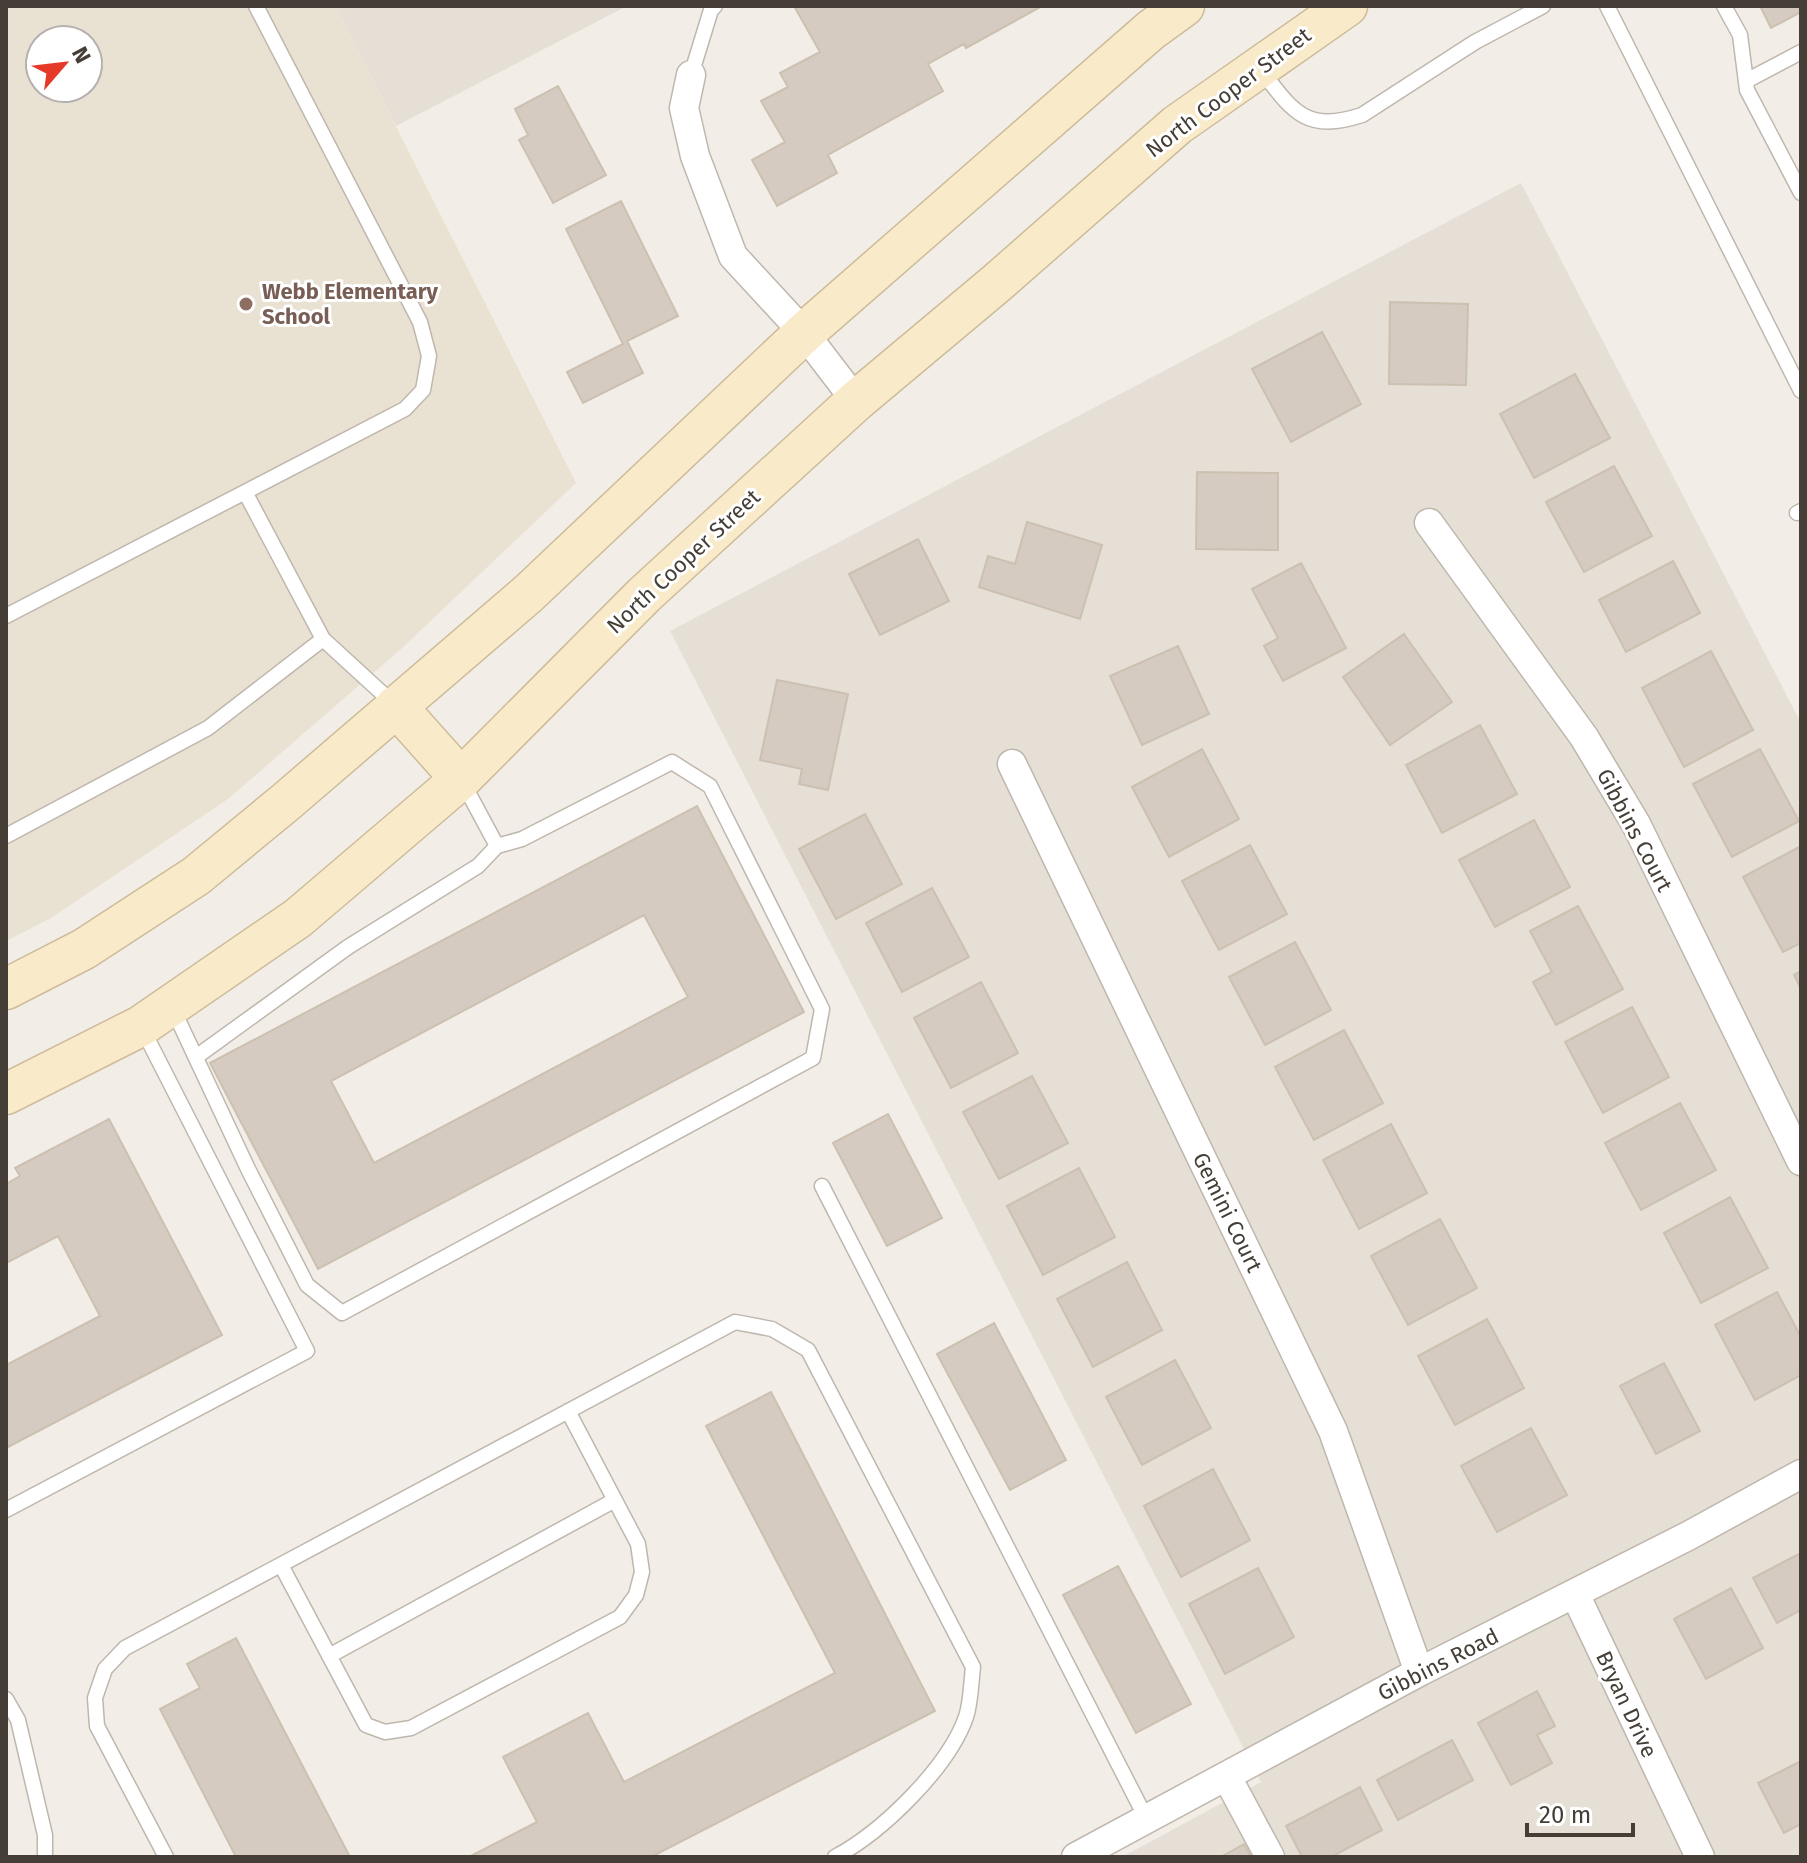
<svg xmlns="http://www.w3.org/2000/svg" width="1807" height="1863" viewBox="0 0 1807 1863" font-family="'Fira Sans',sans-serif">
	<rect width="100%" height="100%" fill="#f2eee7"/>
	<path fill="#e5dfd5" d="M335,6H627L396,126Z
		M1521,183L1801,723V1857H1122L1261,1782L670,631Z"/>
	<path fill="#e9e1d2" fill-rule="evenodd" d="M6,6H335L576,483L401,649L228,799L51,918L6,941ZM40,40H88V88H40Z"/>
	<path fill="#d5cbc0" stroke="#ccc0b1" stroke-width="2" fill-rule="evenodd" d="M794,6H1042L966,48L964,44L928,64L943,91L828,155L837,173L777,206L752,160L785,142L761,101L788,87L780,73L820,52Z
		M1760,6H1801V12L1771,28Z
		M558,86L606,175L553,203L519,140L528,135L515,109Z
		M621,201L678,316L627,341L643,373L583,403L567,372L623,344L566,229Z
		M1390,302L1468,304L1466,385L1389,384Z
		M1322,332L1361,404L1291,442L1252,369Z
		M1575,374L1610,438L1534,478L1500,414Z
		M1614,466L1652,536L1584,572L1546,502Z
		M1197,472L1278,473V550L1196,549Z
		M1027,522L1102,545L1080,619L979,587L988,556L1015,564Z
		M918,539L949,601L880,635L849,574Z
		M1673,561L1700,613L1626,652L1599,600Z
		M1301,563L1346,648L1283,681L1264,646L1278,638L1252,589Z
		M1404,634L1452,702L1390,745L1343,677Z
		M1178,646L1209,714L1142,745L1110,676Z
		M1711,651L1753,730L1684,767L1642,688Z
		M777,680L848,694L828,790L799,784L802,769L760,760Z
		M1480,725L1517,794L1442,833L1406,765Z
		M1202,749L1239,819L1169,857L1132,787Z
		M1760,749L1799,821L1732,857L1693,784Z
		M697,806L804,1012L318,1269L210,1063ZM644,915L688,997L374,1163L331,1081Z
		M865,814L902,884L836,919L799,849Z
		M1534,820L1570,887L1495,927L1459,860Z
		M1250,845L1287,914L1219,950L1182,881Z
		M1801,846V943L1783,952L1743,877Z
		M932,888L969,957L902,992L866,923Z
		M1578,906L1623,989L1556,1025L1533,982L1552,972L1530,931Z
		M1295,942L1331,1010L1265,1045L1229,977Z
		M1801,971V989L1794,975Z
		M981,982L1018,1053L951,1088L914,1018Z
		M1632,1007L1669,1077L1603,1113L1565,1042Z
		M1344,1030L1383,1103L1314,1140L1275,1067Z
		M1032,1076L1068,1143L999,1179L963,1112Z
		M1680,1103L1716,1170L1641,1210L1605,1143Z
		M888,1114L942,1218L887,1246L833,1143Z
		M109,1119L222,1335L6,1448V1365L100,1316L58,1236L6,1263V1184L20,1176L15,1168Z
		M1391,1124L1427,1193L1359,1229L1323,1160Z
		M1079,1168L1115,1237L1043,1275L1007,1206Z
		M1730,1197L1768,1268L1701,1303L1664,1233Z
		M1440,1219L1477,1288L1408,1325L1371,1256Z
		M1127,1262L1162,1330L1093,1367L1057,1299Z
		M1777,1292L1801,1337V1375L1755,1400L1715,1325Z
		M1487,1319L1524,1388L1455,1425L1418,1356Z
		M994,1323L1066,1460L1010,1490L937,1354Z
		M1175,1360L1211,1428L1142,1465L1106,1397Z
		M1664,1363L1700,1431L1656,1454L1620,1386Z
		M771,1392L935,1711L651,1857H469L537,1822L503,1757L588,1713L624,1782L835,1673L706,1426Z
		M1531,1428L1567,1495L1497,1532L1461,1466Z
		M1213,1469L1250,1540L1181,1577L1144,1506Z
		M1801,1553V1610L1777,1623L1753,1578Z
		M1118,1566L1191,1704L1136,1733L1063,1595Z
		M1258,1568L1294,1637L1225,1674L1189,1604Z
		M1731,1588L1763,1648L1706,1679L1674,1619Z
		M236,1638L350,1857H236L160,1709L200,1688L187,1664Z
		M1537,1691L1555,1726L1537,1735L1552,1763L1511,1785L1478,1723Z
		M1452,1740L1473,1780L1398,1820L1377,1780Z
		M1801,1761V1824L1784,1833L1758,1783Z
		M1360,1787L1382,1830L1331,1857H1302L1286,1826Z
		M1244,1844L1251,1857H1221Z"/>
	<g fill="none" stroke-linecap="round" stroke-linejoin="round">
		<g stroke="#bfb7ad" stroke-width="17">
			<path id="lane" d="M1607,6L1801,391
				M1724,6L1740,35L1747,90L1801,193
				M1261,70C1293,112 1306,133 1362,115L1475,42L1543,6
				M691,75L711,10L715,6
				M1746,81L1801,52
				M245,492L323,639L395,705
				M1797,513L1801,511
				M6,616L405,409L423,390L429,356L420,322L256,6
				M6,836L208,728L323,639
				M173,1009L248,1169L307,1285L342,1313L813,1058L822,1009L710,786L672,762L522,839L497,846L462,781
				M196,1057L348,947L478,866L497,846
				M822,1186L1147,1820
				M6,1510L307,1351L142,1028
				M281,1565L366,1725L385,1732L411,1728L620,1617L636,1595L642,1572L638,1544L568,1411
				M329,1656L615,1500
				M6,1699L18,1720L45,1835V1857
				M166,1857L97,1726L95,1698L105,1669L125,1648L735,1322L772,1329L808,1350L973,1667C971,1683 971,1702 966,1717C948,1768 882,1832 835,1857"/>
		</g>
		<g stroke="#bfb7ad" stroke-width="31">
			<path id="street" d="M691,75L684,108L695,156L733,256L804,333L856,401
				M1429,523L1584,737L1636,824L1801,1161
				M1012,764L1333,1431L1419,1672
				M1575,1594L1700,1857
				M1227,1777L1270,1857
				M1076,1857L1419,1672L1688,1536L1801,1474"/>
		</g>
		<g stroke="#cdbc9a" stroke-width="43">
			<path id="secondary" d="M396,706L461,779
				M6,989L84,949L196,876L287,801L529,593L804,333L1151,30L1184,6
				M6,1094L141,1026L298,918L461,779L644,595L856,401L998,282L1177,125L1347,6"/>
		</g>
		<use href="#lane" stroke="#fff" stroke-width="14"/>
		<use href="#street" stroke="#fff" stroke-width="28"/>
		<use href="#secondary" stroke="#f9eac9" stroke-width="40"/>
	</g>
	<circle fill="#8d6e63" stroke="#fff" stroke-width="3" cx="246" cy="304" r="8"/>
	<g text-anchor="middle" stroke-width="6" stroke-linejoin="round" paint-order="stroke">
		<g font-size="22" fill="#443e36" stroke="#fff">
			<text transform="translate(1228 92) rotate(-37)" y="8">North Cooper Street</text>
			<text transform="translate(683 561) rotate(-43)" y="8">North Cooper Street</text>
			<text transform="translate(1635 830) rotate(62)" y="8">Gibbins Court</text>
			<text transform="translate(1228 1212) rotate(64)" y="8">Gemini Court</text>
			<text transform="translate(1438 1664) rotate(-27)" y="8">Gibbins Road</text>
			<text transform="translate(1627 1704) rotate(65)" y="8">Bryan Drive</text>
		</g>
		<g font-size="22" font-weight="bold" fill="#785e54" stroke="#fff" text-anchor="start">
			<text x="262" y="299">Webb Elementary<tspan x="262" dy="25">School</tspan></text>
		</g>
	</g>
	<rect width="1807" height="1863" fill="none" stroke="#443e36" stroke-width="16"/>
	<g transform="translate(64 64) rotate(62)"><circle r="38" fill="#ffffff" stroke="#b4b2af" stroke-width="2"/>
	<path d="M0-6L14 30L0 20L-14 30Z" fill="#e5392a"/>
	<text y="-12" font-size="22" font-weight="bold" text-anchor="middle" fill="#443e36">N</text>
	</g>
	<path d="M1527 1823v12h106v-12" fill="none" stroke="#443e36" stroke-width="4"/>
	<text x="1539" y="1823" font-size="24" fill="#443e36" stroke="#ffffff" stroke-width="6" paint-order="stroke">20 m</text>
</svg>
